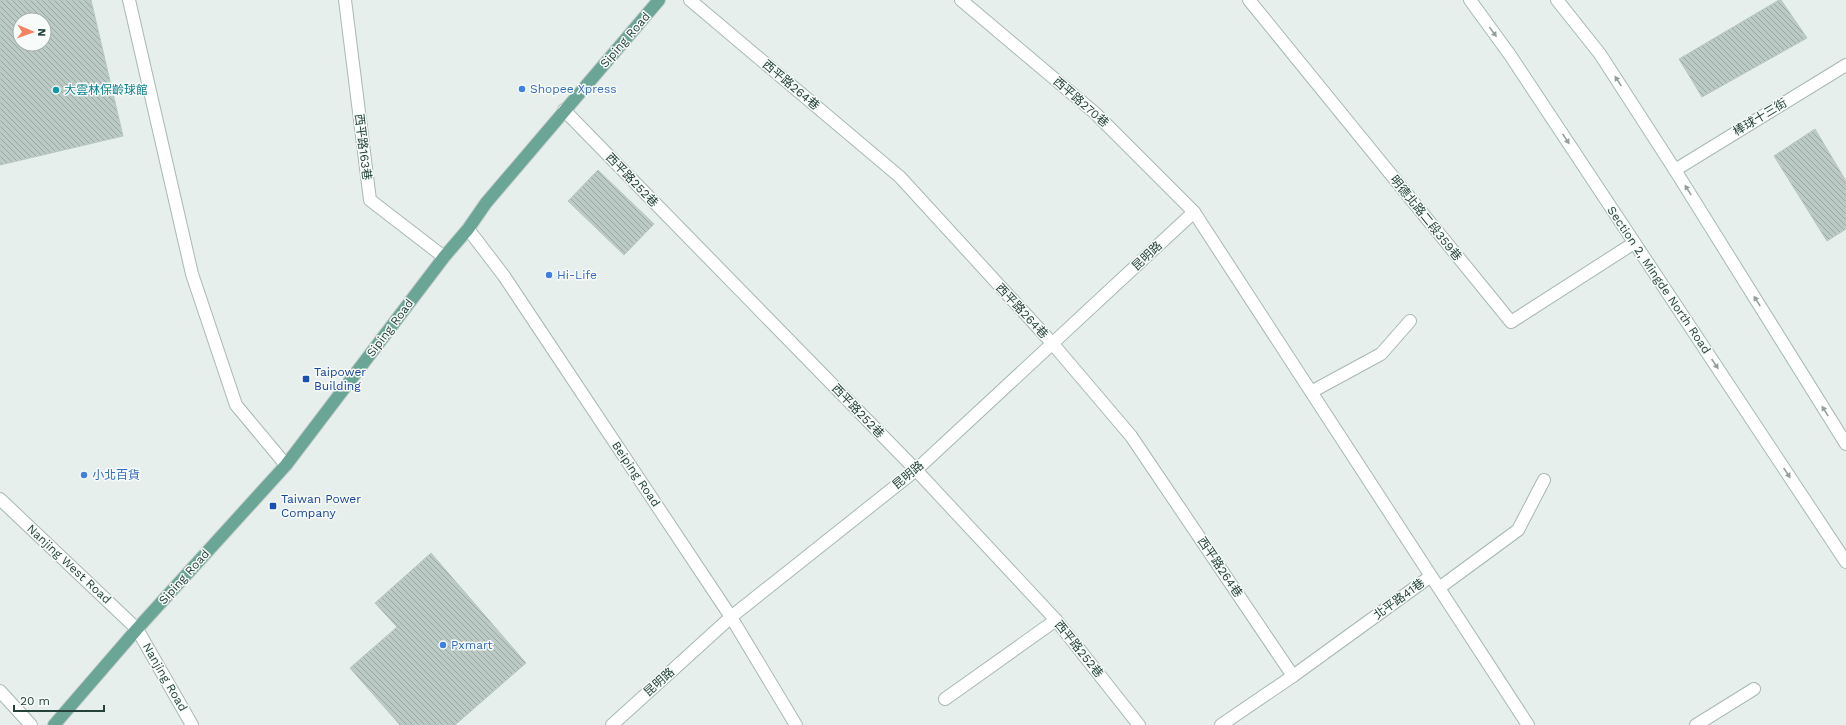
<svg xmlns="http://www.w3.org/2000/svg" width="1846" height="725" viewBox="0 0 1846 725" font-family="'Work Sans','Noto Sans TC',sans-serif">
	<defs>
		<pattern id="building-back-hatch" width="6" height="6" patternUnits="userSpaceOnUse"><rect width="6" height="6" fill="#bbcac4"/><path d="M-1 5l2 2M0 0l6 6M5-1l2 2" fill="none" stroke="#98a6a0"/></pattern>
	</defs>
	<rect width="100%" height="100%" fill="#e6efeb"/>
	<path fill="url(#building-back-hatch)" stroke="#b8c9c2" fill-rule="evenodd" d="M0,0H91L123,136L0,165ZM20,20H44V44H20Z
		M1779,0H1781L1807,38L1702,97L1679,59Z
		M1815,129L1846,181V229L1827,241L1774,156Z
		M598,170L654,224L624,255L568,201Z
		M431,553L526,663L455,725H400L350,668L397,627L375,603Z"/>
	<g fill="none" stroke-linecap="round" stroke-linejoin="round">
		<g stroke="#a8b8b2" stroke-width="14">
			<path id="lane" d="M129,0L192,274L236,405L286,465
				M1311,392L1381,354L1410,321
				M1439,588L1518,530L1544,480
				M731,617L916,470L1194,212L1528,725
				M0,691L31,725
				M945,699L1056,620
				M1221,725L1293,676L1431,576
				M1696,725L1754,689"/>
		</g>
		<g stroke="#a8b8b2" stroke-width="14">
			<path id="street" d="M345,0L370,200L444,257
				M690,0L900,177L1052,343L1131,436L1293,676
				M961,0L1095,113L1194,212
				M1249,0L1511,322L1634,243
				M564,110L916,470L1056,620L1139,725
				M1675,170L1846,65
				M468,229L504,276L731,617L796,725
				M0,499L137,629L192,725
				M612,725L731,617"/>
		</g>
		<g stroke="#a4bbb3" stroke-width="14">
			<path id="secondary" d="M1470,0L1510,55L1846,562
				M1557,0L1600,54L1675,170L1846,444"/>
		</g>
		<g stroke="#c2cac8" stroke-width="14">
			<path id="primary" d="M54,725L137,629L286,465L444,257L468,229L486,203L659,0"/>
		</g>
		<use href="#lane" stroke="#fff" stroke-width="12"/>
		<use href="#street" stroke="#fff" stroke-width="12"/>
		<use href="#secondary" stroke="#fff" stroke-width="12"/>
		<use href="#primary" stroke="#6aa596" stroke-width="12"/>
	</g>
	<defs><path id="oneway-solid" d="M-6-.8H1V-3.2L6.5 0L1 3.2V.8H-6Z"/></defs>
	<g fill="#92a09c">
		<use href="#oneway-solid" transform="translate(1493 32) rotate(54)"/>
		<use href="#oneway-solid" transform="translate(1618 81) rotate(-123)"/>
		<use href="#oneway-solid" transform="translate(1566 139) rotate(56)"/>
		<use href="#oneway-solid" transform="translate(1688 190) rotate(-122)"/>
		<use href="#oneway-solid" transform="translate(1757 301) rotate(-122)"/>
		<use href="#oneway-solid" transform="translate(1715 364) rotate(56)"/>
		<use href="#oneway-solid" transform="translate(1825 411) rotate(-122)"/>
		<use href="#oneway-solid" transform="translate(1787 473) rotate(56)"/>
	</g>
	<g fill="#3f7fe0" stroke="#f7fbf9" stroke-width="1.5">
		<circle cx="522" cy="89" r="4"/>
		<circle cx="549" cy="275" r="4"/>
		<circle cx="84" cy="475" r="4"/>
		<circle cx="443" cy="645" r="4"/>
	</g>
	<circle fill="#0f9aa8" stroke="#f7fbf9" stroke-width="1.5" cx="56" cy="90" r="4"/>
	<g fill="#1a4fb4" stroke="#f7fbf9" stroke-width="1.5">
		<rect x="302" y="375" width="8" height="8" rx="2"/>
		<rect x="269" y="502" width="8" height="8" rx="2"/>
	</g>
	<g text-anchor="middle" stroke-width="3" stroke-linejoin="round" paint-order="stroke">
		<g font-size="12" fill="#24423a" stroke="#f7fbf9">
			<text transform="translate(625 40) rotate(-49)" y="4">Siping Road</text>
			<text transform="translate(791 85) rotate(40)" y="4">西平路264巷</text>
			<text transform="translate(1081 102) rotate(41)" y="4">西平路270巷</text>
			<text transform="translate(1760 117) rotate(-31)" y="4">棒球十三街</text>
			<text transform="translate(363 147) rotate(83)" y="4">西平路163巷</text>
			<text transform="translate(632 180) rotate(46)" y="4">西平路252巷</text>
			<text transform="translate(1426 218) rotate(51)" y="4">明德北路二段359巷</text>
			<text transform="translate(1147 256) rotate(-43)" y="4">昆明路</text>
			<text transform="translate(1659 280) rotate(56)" y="4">Section 2, Mingde North Road</text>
			<text transform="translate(1022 311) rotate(47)" y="4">西平路264巷</text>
			<text transform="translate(390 328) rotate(-53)" y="4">Siping Road</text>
			<text transform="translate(858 411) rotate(46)" y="4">西平路252巷</text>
			<text transform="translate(636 474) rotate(56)" y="4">Beiping Road</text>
			<text transform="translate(908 475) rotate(-40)" y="4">昆明路</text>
			<text transform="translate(69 564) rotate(43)" y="4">Nanjing West Road</text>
			<text transform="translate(1220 567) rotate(56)" y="4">西平路264巷</text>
			<text transform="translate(184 577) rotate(-48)" y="4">Siping Road</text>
			<text transform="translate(1399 599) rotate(-36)" y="4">北平路41巷</text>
			<text transform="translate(1079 649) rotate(51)" y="4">西平路252巷</text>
			<text transform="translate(165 677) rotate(60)" y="4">Nanjing Road</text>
			<text transform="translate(659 682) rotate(-42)" y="4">昆明路</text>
		</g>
		<g font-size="12" fill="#366cbe" stroke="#f7fbf9" text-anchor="start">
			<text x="530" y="93">Shopee Xpress</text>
			<text x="557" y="279">Hi-Life</text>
			<text x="92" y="479">小北百貨</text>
			<text x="451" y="649">Pxmart</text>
		</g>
		<g font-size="12" fill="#0d838f" stroke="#f7fbf9" text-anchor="start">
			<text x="64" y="94">大雲林保齡球館</text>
		</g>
		<g font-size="12" fill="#164399" stroke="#f7fbf9" text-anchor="start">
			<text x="314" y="376">Taipower<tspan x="314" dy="14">Building</tspan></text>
			<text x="281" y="503">Taiwan Power<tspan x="281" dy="14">Company</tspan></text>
		</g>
	</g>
	<g transform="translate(32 32) rotate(92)"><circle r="19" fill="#f7fbf9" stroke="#a3b1ad"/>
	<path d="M0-3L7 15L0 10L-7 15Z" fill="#f4845f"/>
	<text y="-6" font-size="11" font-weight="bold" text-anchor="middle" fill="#24423a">N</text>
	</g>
	<path d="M14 705v6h90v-6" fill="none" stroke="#24423a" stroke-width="2"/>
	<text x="20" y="705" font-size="12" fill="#24423a" stroke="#f7fbf9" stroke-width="3" paint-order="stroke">20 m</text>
</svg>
